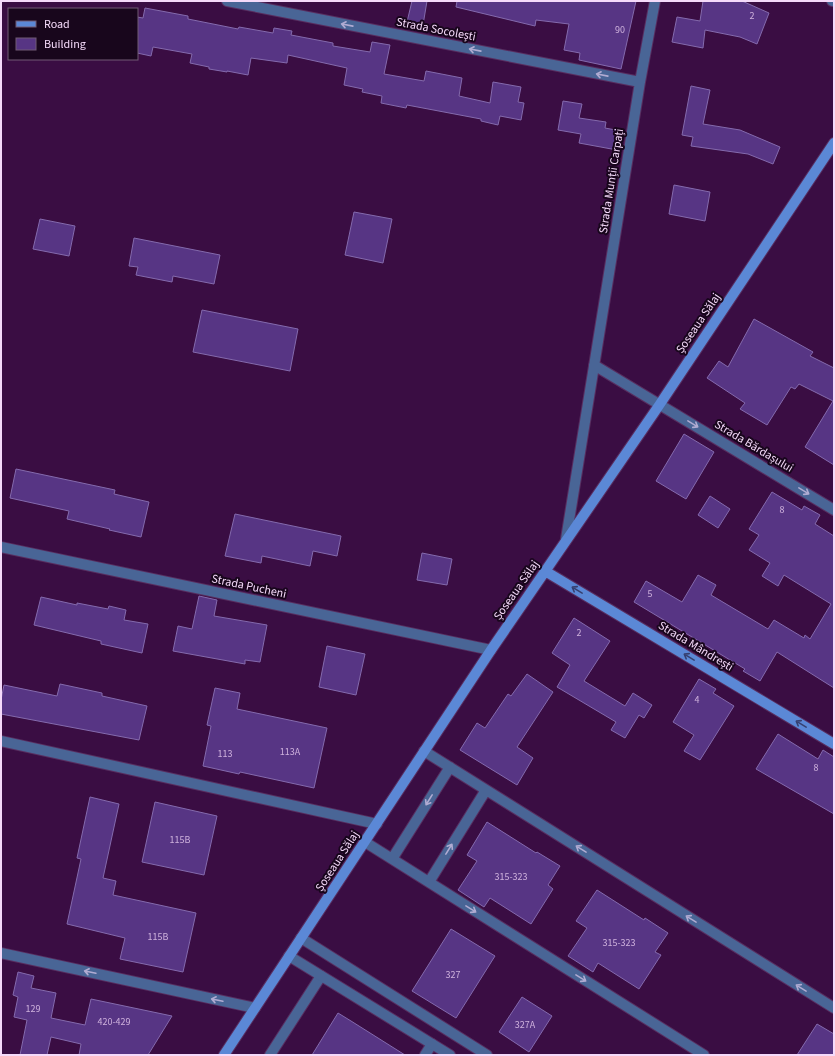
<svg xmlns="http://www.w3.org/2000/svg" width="835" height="1056" viewBox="0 0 835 1056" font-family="'Source Sans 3',sans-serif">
	<rect width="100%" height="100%" fill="#3a0d43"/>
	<path fill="#573584" stroke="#846aad" d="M412,1H427L423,25L407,22Z
		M457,1H636L621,69L579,60L580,53L564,50L569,24L536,20L535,26L456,7Z
		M703,1H742L769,13L757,44L740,37L705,30L703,48L672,42L677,17L700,21Z
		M145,8L188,16V19L238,29L239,27L273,33L274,28L292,31L291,35L333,43V46L370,52L372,42L390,45L384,74L424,81L426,71L462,78L459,96L490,103L493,82L521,87L518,102L524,103L521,120L500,116L498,125L481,121V119L407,105L406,108L381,103L382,96L362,92L363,89L344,85L347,68L288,55L287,63L251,58L248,75L227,71V72L209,69V67L190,63L192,54L153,47L151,56L137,53V17L143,18Z
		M691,86L710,90L703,124L740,130L780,147L773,164L748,154L691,146L693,137L682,135Z
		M563,101L582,104L579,118L606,122L605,128L621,131L617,150L579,143L581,134L558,130Z
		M674,185L710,192L705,221L669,214Z
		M354,212L392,219L383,263L345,255Z
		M40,219L75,226L69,256L33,249Z
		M134,238L220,255L214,284L173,276L172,282L136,275L138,267L129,266Z
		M202,310L298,329L290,371L193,352Z
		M754,319L813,352L810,356L834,368V465L805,447L833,401L799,384L795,389L791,387L767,425L740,409L745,403L707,378L719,361L728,367Z
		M684,434L714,452L686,499L656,481Z
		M16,469L115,490L114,494L149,502L141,537L109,530L110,529L67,519L69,511L10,498Z
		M772,492L802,510L804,506L820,515L815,524L834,536V688L777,652L760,681L743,671L745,669L634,602L646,581L682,602L698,575L716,585L711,595L768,629L774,620L804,638L805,635L810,639L831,604L784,575L778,586L762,576L770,563L749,550L759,535L749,529Z
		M710,496L730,509L718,528L698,515Z
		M235,514L341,536L337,556L313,551L310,566L262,556L261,563L225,556Z
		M422,553L452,559L447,585L417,580Z
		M199,596L217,600L214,616L267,625L260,662L245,660V664L173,651L178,626L192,629Z
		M41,597L77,605V603L108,609L109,606L126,610L124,620L148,624L142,653L101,644V641L34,625Z
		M574,618L610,641L584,681L625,706L633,693L652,705L644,718L639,715L625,738L611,730L616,722L557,687L570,665L552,653Z
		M327,646L365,654L356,695L319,687Z
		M527,674L553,692L517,747L533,758L517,785L460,750L477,723L485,728L508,694L511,696Z
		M699,679L716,689L713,693L734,706L700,760L684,751L694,735L673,722Z
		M60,684L102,693V696L147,706L139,740L1,714V700L4,685L57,696Z
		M215,688L240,693L237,709L327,728L314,788L240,772L239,774L203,766L211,726L207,725Z
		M778,734L818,759L823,750L834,757V814L756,769Z
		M90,797L119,804L103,878L116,881L113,895L196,913L183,972L120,959L125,938L67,924L81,859L77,858Z
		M155,802L217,816L204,875L142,862Z
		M487,822L536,853L537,852L560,866L548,885L553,889L531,924L490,898L484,907L458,890L477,861L467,855Z
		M597,890L644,920L645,918L668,933L655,952L661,955L639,989L598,963L593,972L568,956L587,928L576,921Z
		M451,929L495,956L456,1018L412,991Z
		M18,972L34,976L31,988L56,993L51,1018L85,1025L91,999L172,1016L148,1055H79L81,1044L51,1037L47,1055H20L27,1020L14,1017L18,997L13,995Z
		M522,997L552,1016L529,1052L499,1032Z
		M338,1013L351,1021L405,1055H312Z
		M817,1024L834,1034V1055H797Z"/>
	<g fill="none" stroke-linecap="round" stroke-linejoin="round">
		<g stroke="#582e60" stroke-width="12">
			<path id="lane" d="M424,751L834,1008
				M365,842L704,1055
				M392,859L450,767
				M429,882L486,790
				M301,938L487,1055
				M270,1055L321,976
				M425,1055L432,1044"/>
		</g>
		<g stroke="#582e60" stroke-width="12">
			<path id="street" d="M227,1L640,82
				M832,1H834
				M594,365L834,510
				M566,539L640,82L655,1
				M1,547L491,650
				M1,741L377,824
				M1,953L255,1008
				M289,956L450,1055"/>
		</g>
		<g stroke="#582e60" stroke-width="12">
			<path id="secondary" d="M545,571L834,744
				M224,1055L491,650L660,404L834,143"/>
		</g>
		<use href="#lane" stroke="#496596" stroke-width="10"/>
		<use href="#street" stroke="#496596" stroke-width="10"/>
		<use href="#secondary" stroke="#5b88d6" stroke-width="10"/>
	</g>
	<defs><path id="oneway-shaft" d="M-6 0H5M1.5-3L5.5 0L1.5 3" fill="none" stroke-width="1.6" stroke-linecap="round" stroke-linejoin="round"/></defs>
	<g stroke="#b0abd2">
		<use href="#oneway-shaft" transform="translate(347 25) rotate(-169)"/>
		<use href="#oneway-shaft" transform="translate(475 50) rotate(-169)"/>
		<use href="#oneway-shaft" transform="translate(602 75) rotate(-169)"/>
		<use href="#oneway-shaft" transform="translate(693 424) rotate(31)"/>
		<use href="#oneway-shaft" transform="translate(804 491) rotate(31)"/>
		<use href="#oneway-shaft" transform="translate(429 800) rotate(122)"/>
		<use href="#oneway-shaft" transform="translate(449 849) rotate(-58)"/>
		<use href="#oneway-shaft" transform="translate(581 849) rotate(-148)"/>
		<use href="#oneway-shaft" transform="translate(471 909) rotate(32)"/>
		<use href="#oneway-shaft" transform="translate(691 919) rotate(-148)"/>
		<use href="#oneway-shaft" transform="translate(90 972) rotate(-168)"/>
		<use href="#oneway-shaft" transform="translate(581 978) rotate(32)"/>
		<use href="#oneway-shaft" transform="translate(801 988) rotate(-148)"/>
		<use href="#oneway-shaft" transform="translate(217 1000) rotate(-168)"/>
	</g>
	<g stroke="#364070">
		<use href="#oneway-shaft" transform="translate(577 590) rotate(-149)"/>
		<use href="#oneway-shaft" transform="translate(689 657) rotate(-149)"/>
		<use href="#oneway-shaft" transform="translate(801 724) rotate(-149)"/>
	</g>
	<g text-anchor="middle" stroke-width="4" stroke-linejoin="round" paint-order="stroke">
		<g font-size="10" fill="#ceb1dc">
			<text x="752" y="19">2</text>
			<text x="620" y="33">90</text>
			<text x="782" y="513">8</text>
			<text x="650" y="597">5</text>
			<text x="579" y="636">2</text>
			<text x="697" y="703">4</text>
			<text x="290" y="755">113A</text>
			<text x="225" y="757">113</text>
			<text x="816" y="771">8</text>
			<text x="180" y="843">115B</text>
			<text x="511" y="880">315-323</text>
			<text x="158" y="940">115B</text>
			<text x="619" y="946">315-323</text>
			<text x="453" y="978">327</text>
			<text x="33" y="1012">129</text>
			<text x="114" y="1025">420-429</text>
			<text x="525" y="1028">327A</text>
		</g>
		<g font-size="12" fill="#f5dafa" stroke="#18061c">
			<text transform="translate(436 29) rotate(11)" y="4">Strada Socolești</text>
			<text transform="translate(611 181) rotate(-81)" y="4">Strada Munții Carpați</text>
			<text transform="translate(698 323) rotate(-56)" y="4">Șoseaua Sălaj</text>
			<text transform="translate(754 446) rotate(31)" y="4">Strada Bărdașului</text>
			<text transform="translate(249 586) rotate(12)" y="4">Strada Pucheni</text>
			<text transform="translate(516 590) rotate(-55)" y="4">Șoseaua Sălaj</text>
			<text transform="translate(696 646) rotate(31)" y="4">Strada Mândrești</text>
			<text transform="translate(337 861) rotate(-57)" y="4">Șoseaua Sălaj</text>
		</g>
	</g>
	<rect width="835" height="1056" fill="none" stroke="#f5dafa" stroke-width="4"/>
	<rect x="8" y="8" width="130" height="52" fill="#18061c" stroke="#705b75"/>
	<rect x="16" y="21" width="20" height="6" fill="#5b88d6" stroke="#705b75"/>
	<text x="44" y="28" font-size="12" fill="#f5dafa">Road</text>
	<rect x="16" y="38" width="20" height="12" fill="#573584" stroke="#705b75"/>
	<text x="44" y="48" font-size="12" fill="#f5dafa">Building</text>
</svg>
